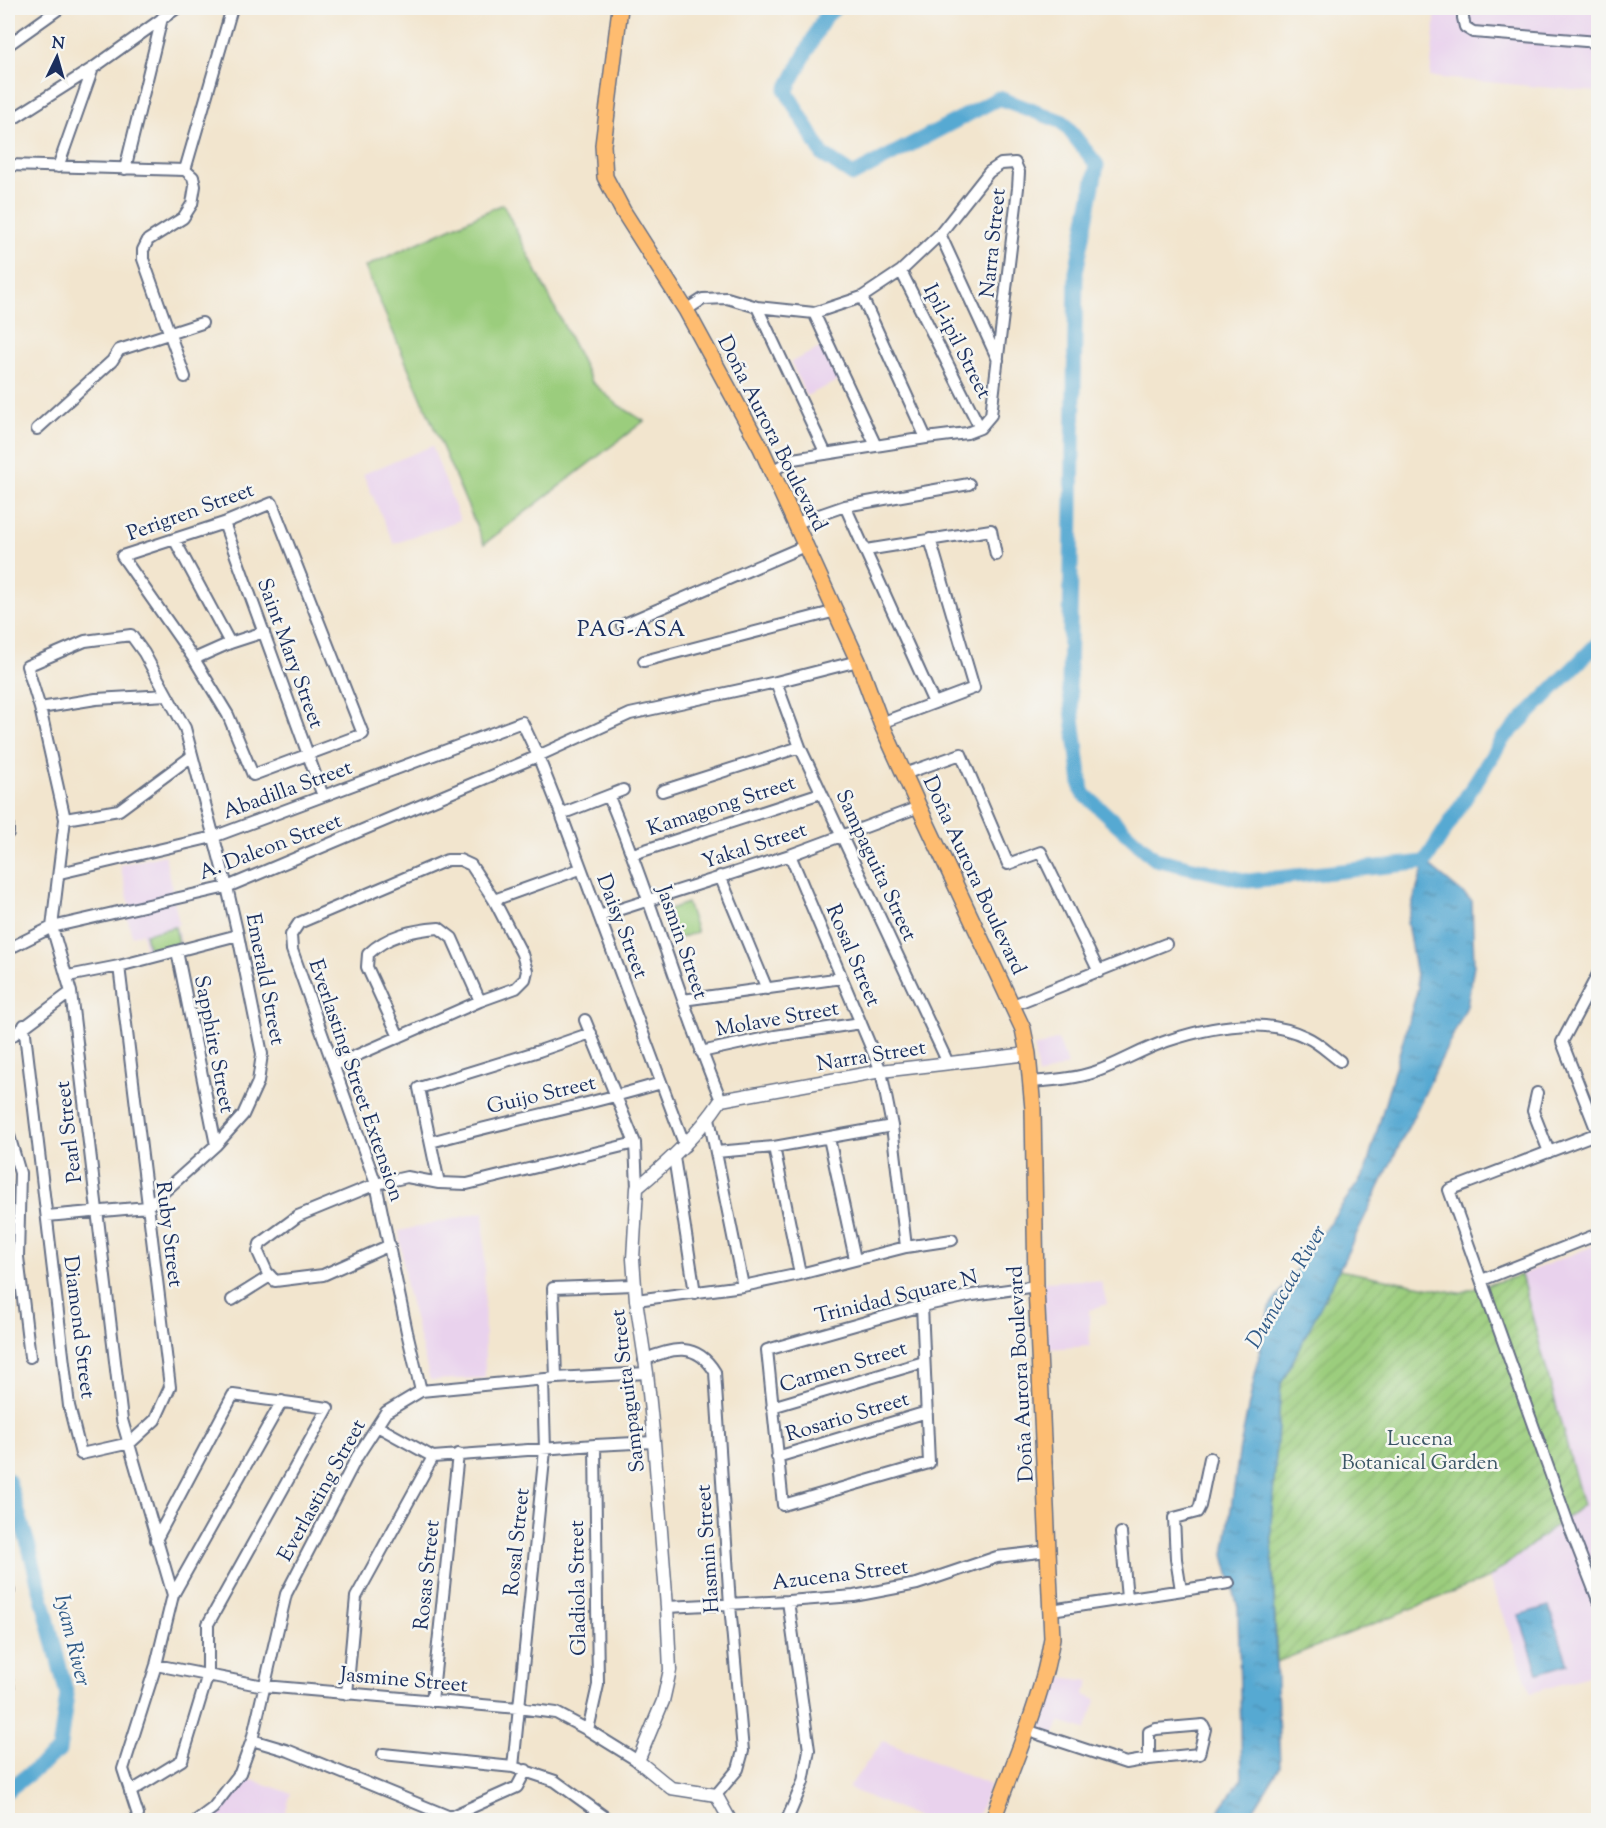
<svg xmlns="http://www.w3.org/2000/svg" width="1606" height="1828" viewBox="0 0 1606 1828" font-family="'Sorts Mill Goudy',serif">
	<defs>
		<pattern id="garden-furrows" width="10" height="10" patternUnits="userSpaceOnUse" patternTransform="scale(1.5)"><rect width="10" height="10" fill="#9bcd7d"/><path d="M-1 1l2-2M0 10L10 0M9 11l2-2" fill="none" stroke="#85b06e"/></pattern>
		<pattern id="water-ripples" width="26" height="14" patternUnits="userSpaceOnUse" patternTransform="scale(1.5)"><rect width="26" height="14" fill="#57a9d2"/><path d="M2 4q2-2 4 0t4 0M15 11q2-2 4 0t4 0" fill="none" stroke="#478aae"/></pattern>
	</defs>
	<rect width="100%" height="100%" fill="#f6f6f2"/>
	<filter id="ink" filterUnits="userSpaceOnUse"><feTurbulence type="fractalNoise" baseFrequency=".0167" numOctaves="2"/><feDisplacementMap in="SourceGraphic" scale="12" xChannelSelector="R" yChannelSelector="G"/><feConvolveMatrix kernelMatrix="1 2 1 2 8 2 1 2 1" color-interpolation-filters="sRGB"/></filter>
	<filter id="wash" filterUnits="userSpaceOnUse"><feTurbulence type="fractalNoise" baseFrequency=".008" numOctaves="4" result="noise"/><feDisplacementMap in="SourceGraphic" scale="24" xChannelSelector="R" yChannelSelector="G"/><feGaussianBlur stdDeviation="1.35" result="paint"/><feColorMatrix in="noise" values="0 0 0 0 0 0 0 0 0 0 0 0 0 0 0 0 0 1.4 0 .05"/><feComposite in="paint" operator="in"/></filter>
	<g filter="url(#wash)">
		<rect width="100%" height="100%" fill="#f2e5ce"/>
		<path fill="#e9d2ed" d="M1436,8H1598V92L1430,77Z
			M822,347L838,381L806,396L791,362Z
			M432,446L460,520L394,544L363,474Z
			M165,855L179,924L176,925L181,944L146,952L142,933L132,936L127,916L132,914L120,865Z
			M1058,1039L1068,1065L1038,1076L1034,1048Z
			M484,1212L485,1378L430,1380L406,1287L399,1231Z
			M1598,1244V1673L1531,1693L1489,1578L1583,1504L1521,1275Z
			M1083,1280L1101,1282L1107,1304L1089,1310L1090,1346L1046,1349L1043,1282Z
			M1053,1676L1090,1681L1084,1695L1097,1700L1085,1730L1060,1722L1054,1736L1034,1729Z
			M883,1741L990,1785L976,1820H925L848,1788Z
			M243,1777L291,1793L283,1820H206Z"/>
		<path fill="#9bcd7d" stroke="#5b7e6e" stroke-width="1.5" d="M503,204L592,382L618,405L644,421L484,544L365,267Z
			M687,903L697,932L677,939L667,910Z
			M175,927L179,943L149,951L145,934Z"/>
		<path fill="url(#garden-furrows)" stroke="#5b7e6e" stroke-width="1.5" d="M1339,1270L1459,1293L1521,1275L1583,1505L1489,1578L1277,1662L1271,1523L1281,1384Z"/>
		<path fill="url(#water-ripples)" stroke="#396c98" stroke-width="1.5" d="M1425,862L1472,901L1474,965L1467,1006L1339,1270L1281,1384L1271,1523L1280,1767L1247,1820H1212L1242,1778L1238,1607L1224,1555L1240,1447L1269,1308L1365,1173L1418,988L1407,922Z
			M1549,1606L1568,1664L1538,1673L1519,1615Z"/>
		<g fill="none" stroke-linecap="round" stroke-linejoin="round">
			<path stroke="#57a9d2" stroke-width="15" d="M835,8L824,18L786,91L823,155L853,175L999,98L1063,122L1097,165L1076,272L1069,685L1082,792L1155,859L1248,881L1425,862
				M1425,862L1502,740L1598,643
				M8,1480L29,1547L67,1695L59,1751L8,1790"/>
		</g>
	</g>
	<g filter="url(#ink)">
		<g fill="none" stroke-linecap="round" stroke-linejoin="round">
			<g stroke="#666f85" stroke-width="14">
				<path id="minor" d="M1463,8V18L1465,27L1473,32L1598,42
					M8,45L60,8
					M8,122L93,68L177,8
					M8,165L185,170L193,177L195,186L192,204L183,218L148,240L143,250V259L185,377
					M58,167L93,68
					M125,169L162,18
					M185,170L232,8
					M940,234L998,360
					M901,271L980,428
					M862,297L926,438
					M757,307L826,454
					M686,310L703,299L727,298L757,307L814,313L862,297L901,271L940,234L989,172L1001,164L1015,163L1019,172L1018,188L991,415L980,428L967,433L926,438L793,459L772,471
					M814,313L876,446
					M37,429L112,361L119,350L202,323
					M272,503L363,734L253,775L228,715L194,659L122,556L224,523Z
					M845,506L934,703
					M224,523L323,796
					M796,523L845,506L969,484
					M174,539L230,643
					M866,550L991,530L996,555
					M622,625L807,545
					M194,659L230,643L264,632
					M644,661L836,611
					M776,682L800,747L948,1063
					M40,708L96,699L167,695
					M881,723L974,688L930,539
					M904,774L961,754L1008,864L1041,852L1099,972
					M662,791L800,747
					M609,797C651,896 679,1000 721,1100
					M8,813V833
					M561,814L623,790
					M65,819L119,810L192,756
					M633,854L821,793
					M790,855L881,1071L892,1126L906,1247
					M60,873L213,837L522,722L538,756L561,814L685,1146
					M720,876L767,989
					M494,900L580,869
					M599,916L790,855L919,807
					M8,949L52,927L227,887L538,756L630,714L776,682L858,661
					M177,951L216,1145
					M68,976L119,966L238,935
					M683,1000L842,978
					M1013,1005L1166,944
					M585,1020L635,1143L637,1188
					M24,1025L69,1406L81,1454L130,1443L155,1420L170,1387L119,966
					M399,1037L367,967L368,954C388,935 413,930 439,928L452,938L480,1001
					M8,1039L71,992
					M701,1052L775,1036L861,1023
					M335,1065L480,1001L516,988L525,979L527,971L522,954L494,900L471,865L460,860H447L299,923L291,935L292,950L376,1184L407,1332L421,1391
					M1031,1082C1053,1080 1074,1079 1095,1072C1119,1064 1142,1049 1167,1041C1209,1027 1264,1016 1306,1037C1318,1042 1329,1053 1340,1061
					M1537,1093L1533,1111L1549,1152
					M709,1118L743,1286
					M8,1132L20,1173L18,1257L30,1357
					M1598,1133L1449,1190L1568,1523L1598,1600
					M1598,1134L1562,1042L1598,974
					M829,1138L855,1259
					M431,1142C507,1121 585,1106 661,1083
					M774,1147L800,1274
					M716,1152L774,1147L892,1126
					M674,1157L695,1293
					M439,1183L419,1088L539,1051L591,1033
					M47,1216L147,1207L216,1145L243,1115L258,1082L262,1054L238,935L227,887L185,728L144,653L131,635L85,641L27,666L40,708L65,819L52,927L71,992L122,1420L173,1595
					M390,1245L323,1275L275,1281L267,1272L258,1252L260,1244L298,1216L376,1184L407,1177L439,1183L467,1184L635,1143
					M1482,1280L1598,1234
					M232,1300L270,1276
					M636,1300L743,1286L800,1274L906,1247L952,1240
					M922,1306L929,1463L783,1505L767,1350L922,1306L973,1295L1036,1286
					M644,1360C673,1347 697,1342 715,1372L730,1605L743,1751L738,1769L716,1795
					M556,1378L553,1288L634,1285
					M772,1407L924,1362
					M377,1426L433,1457L595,1445L654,1442
					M777,1457L927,1412
					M1121,1533L1127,1598
					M1181,1590L1176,1559L1174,1518L1197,1512L1200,1506L1210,1458
					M8,1591H9
					M667,1607L788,1601L854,1596L917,1584L997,1557L1048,1551
					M1051,1610L1229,1583
					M156,1665L264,1686L518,1708L556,1713L588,1730L638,1761
					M8,1683L9,1693L8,1698
					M347,1694L356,1597L433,1457
					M432,1701L458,1454
					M588,1730L598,1685L595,1445
					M1026,1730L1126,1763L1149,1759L1199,1754L1205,1729L1203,1725L1156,1729L1149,1732V1759
					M252,1740L289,1751L450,1817L517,1787L526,1770
					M383,1754L513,1767L555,1781L609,1820
					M513,1767L545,1450L543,1380
					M130,1792L182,1760L208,1674V1624L328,1408L233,1395L156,1540
					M138,1815L123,1769L156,1665L173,1595L282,1401
					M197,1820L213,1808L240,1773L252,1740L286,1594L357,1457L386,1412L421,1391L556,1378L647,1373
					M787,1820L803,1782L809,1750L788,1601"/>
			</g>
			<g stroke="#666f85" stroke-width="15">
				<path id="tertiary" d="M730,1820L716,1795L671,1788L638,1761L663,1701L670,1670L667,1607L654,1442L647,1373L636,1300L633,1259L637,1188C669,1161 698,1135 721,1100L881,1071L1028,1054"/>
			</g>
			<g stroke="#666f85" stroke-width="18">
				<path id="primary" d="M620,8L603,145L605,177L623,211L686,310L761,448L858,661L881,723L919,807L1023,1029L1028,1054L1033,1109L1036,1286L1052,1638C1042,1701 1014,1760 993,1820"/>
			</g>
			<use href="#minor" stroke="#fff" stroke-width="10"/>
			<use href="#tertiary" stroke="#fff" stroke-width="12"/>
			<use href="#primary" stroke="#febc70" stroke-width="15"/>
		</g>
	</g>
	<g text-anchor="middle" stroke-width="5" stroke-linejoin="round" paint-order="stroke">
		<g font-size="21" fill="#1b2f5e" stroke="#f6f6f2">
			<text transform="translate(992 243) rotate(-84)" y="7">Narra Street</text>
			<text transform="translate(958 341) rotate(63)" y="7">Ipil-ipil Street</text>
			<text transform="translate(773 433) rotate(63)" y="7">Doña Aurora Boulevard</text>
			<text transform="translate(190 511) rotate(-20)" y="7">Perigren Street</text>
			<text transform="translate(291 653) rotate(70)" y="7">Saint Mary Street</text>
			<text transform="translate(287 789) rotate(-20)" y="7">Abadilla Street</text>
			<text transform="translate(721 805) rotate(-18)" y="7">Kamagong Street</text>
			<text transform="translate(754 845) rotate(-18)" y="7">Yakal Street</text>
			<text transform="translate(270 846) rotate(-21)" y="7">A. Daleon Street</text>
			<text transform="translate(877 865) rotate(65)" y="7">Sampaguita Street</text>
			<text transform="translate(975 875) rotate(65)" y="7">Doña Aurora Boulevard</text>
			<text transform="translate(623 926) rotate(69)" y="7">Daisy Street</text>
			<text transform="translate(683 942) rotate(71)" y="7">Jasmin Street</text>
			<text transform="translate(854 955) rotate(67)" y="7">Rosal Street</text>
			<text transform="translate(266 979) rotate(79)" y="7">Emerald Street</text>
			<text transform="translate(777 1018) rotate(-10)" y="7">Molave Street</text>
			<text transform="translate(215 1044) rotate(79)" y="7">Sapphire Street</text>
			<text transform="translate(871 1055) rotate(-9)" y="7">Narra Street</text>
			<text transform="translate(357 1080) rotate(71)" y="7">Everlasting Street Extension</text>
			<text transform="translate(541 1094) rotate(-13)" y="7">Guijo Street</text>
			<text transform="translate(68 1132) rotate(-97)" y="7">Pearl Street</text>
			<text transform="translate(170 1234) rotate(83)" y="7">Ruby Street</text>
			<text transform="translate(896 1296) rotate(-14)" y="7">Trinidad Square N</text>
			<text transform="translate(80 1327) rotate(83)" y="7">Diamond Street</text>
			<text transform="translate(843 1366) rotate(-17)" y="7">Carmen Street</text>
			<text transform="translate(1020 1374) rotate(-93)" y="7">Doña Aurora Boulevard</text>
			<text transform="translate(627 1391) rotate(-97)" y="7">Sampaguita Street</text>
			<text transform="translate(847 1416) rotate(-17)" y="7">Rosario Street</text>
			<text transform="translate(321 1490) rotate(-61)" y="7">Everlasting Street</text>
			<text transform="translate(516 1542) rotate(-84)" y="7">Rosal Street</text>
			<text transform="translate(707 1549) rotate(-94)" y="7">Hasmin Street</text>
			<text transform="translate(840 1574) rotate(-7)" y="7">Azucena Street</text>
			<text transform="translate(426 1575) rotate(-84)" y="7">Rosas Street</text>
			<text transform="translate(577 1588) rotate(-91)" y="7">Gladiola Street</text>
			<text transform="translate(404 1679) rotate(5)" y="7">Jasmine Street</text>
		</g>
		<g font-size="21" fill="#3b5666" stroke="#f6f6f2">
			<text x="1420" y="1445">Lucena<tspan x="1420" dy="24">Botanical Garden</tspan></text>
		</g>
		<g font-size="22" letter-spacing="1.5" fill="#1b2f5e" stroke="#f6f6f2">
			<text x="632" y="636">PAG-ASA</text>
		</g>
		<g font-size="22" font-style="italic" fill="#305a87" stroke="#f6f6f2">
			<text transform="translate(1285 1286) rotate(-60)" y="8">Dumacaa River</text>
			<text transform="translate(74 1640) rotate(76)" y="8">Iyam River</text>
		</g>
	</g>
	<rect width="1606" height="1828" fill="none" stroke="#f6f6f2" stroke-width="30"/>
	<g transform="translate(57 57) rotate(5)" stroke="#f6f6f2" stroke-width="4.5" paint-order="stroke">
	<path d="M0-4.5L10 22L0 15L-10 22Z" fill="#1b2f5e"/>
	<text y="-9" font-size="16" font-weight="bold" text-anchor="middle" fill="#1b2f5e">N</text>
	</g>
</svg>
